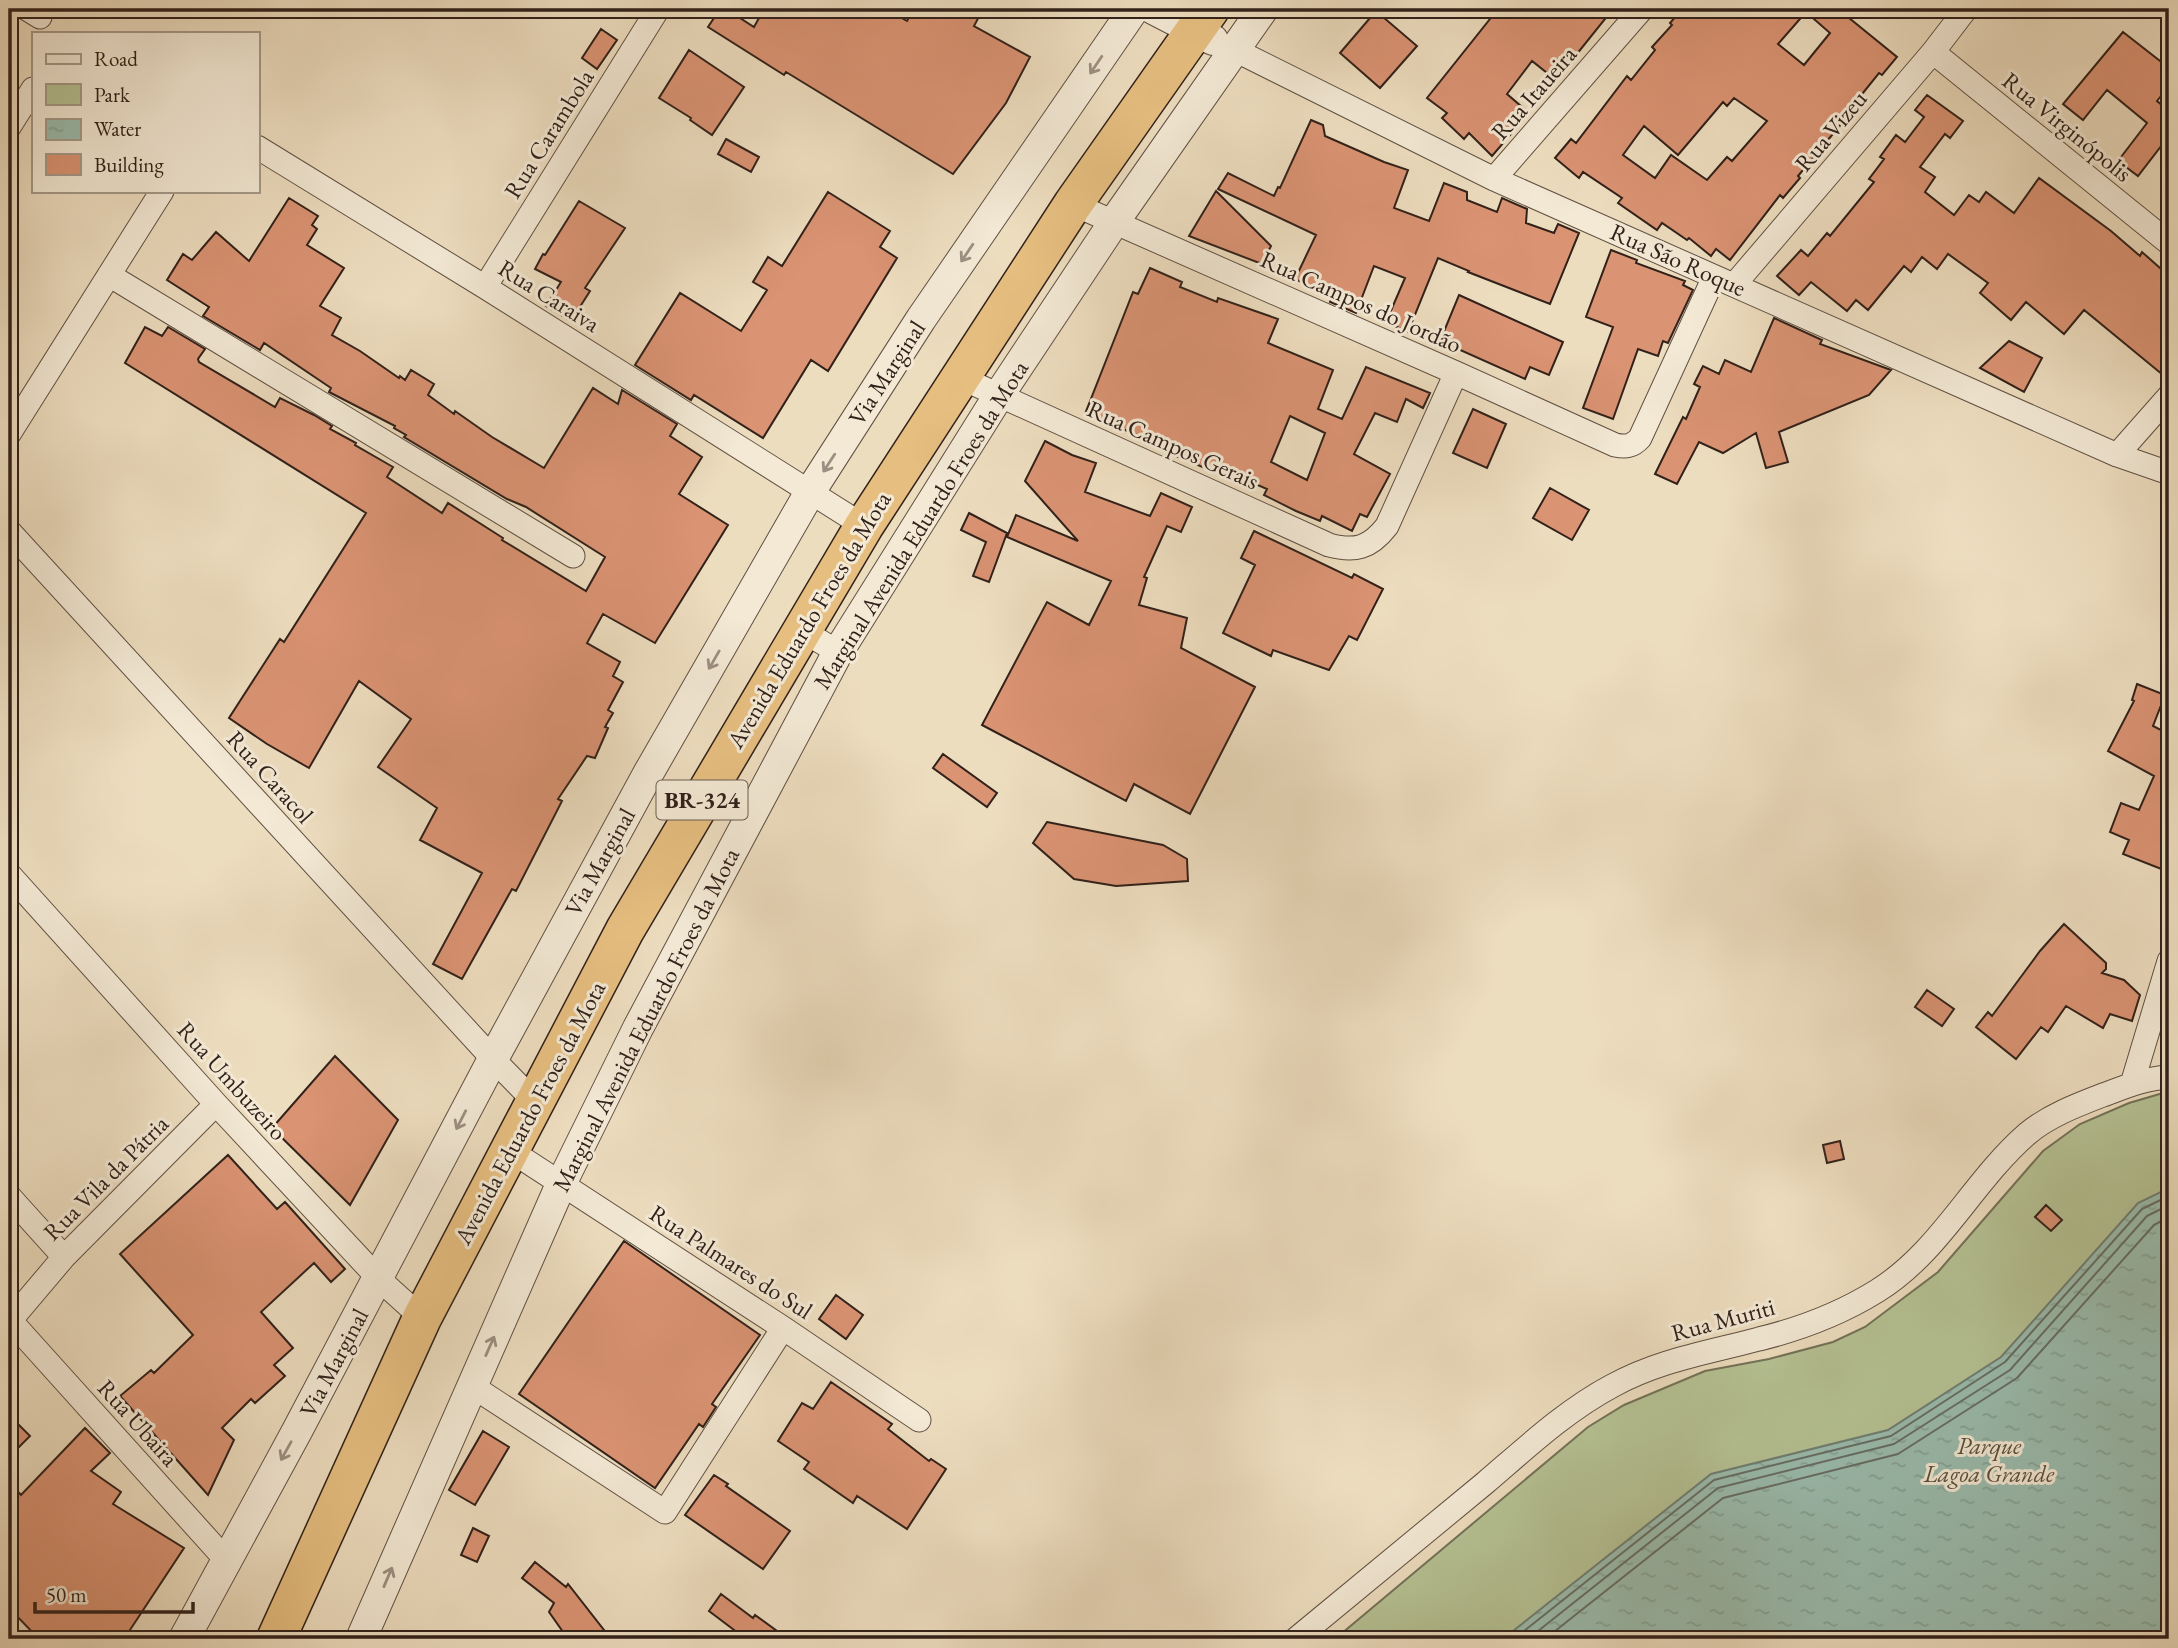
<svg xmlns="http://www.w3.org/2000/svg" width="2178" height="1648" viewBox="0 0 2178 1648" font-family="'EB Garamond',serif">
	<defs>
		<pattern id="water-ripples" width="26" height="14" patternUnits="userSpaceOnUse" patternTransform="scale(1.75)"><rect width="26" height="14" fill="#9abcae"/><path d="M2 4q2-2 4 0t4 0M15 11q2-2 4 0t4 0" fill="none" stroke="#85a195"/></pattern>
	</defs>
	<rect width="100%" height="100%" fill="#edddbf"/>
	<filter id="stains"><feTurbulence type="fractalNoise" baseFrequency=".00286" numOctaves="4"/><feColorMatrix values="0 0 0 0 .2 0 0 0 0 .09 0 0 0 0 .02 0 0 0 .5 -.17"/></filter>
	<radialGradient id="worn" r=".72"><stop offset=".6" stop-color="#630" stop-opacity="0"/><stop offset="1" stop-color="#630" stop-opacity=".3"/></radialGradient>
	<path fill="#b5c294" stroke="#737257" stroke-width="2" d="M2163,1093H2169V1639H1335L1588,1427L1624,1405L1705,1371L1769,1359L1833,1342L1865,1327L1938,1272L2043,1151L2080,1124L2129,1103Z"/>
	<path fill="url(#water-ripples)" stroke="#707e73" stroke-width="2" d="M2169,1188V1639H1503L1711,1474L1888,1430L2001,1357L2138,1203Z"/>
	<g fill="none" stroke-linecap="round" stroke-linejoin="round">
		<path stroke="#666e64" stroke-width="2" d="M1514,1639L1714,1480L1891,1436L2005,1362L2142,1209L2169,1196
			M1528,1639L1718,1488L1894,1444L2010,1370L2147,1216L2169,1205
			M1545,1639L1723,1498L1898,1454L2017,1378L2154,1225L2169,1217"/>
	</g>
	<path fill="#da9373" stroke="#31211a" stroke-width="2" fill-rule="evenodd" d="M720,9H726L754,27L764,9H886L907,21L914,9H983L974,26L1030,57L1006,103L953,174L786,72L784,75L708,27Z
		M1498,9H1613L1556,80L1532,61L1507,94L1529,113L1492,156L1469,133L1464,139L1442,118L1447,113L1427,98Z
		M1682,9H1838L1897,57L1882,75L1879,73L1850,109L1852,111L1798,176L1800,178L1783,198L1780,195L1730,260L1716,249L1711,256L1689,238L1687,240L1662,223L1657,230L1618,203L1622,198L1583,172L1579,178L1555,158L1571,139L1576,143L1627,76L1631,80L1655,50L1652,47L1672,25L1670,23ZM1806,12L1830,33L1804,65L1778,44ZM1734,98L1767,121L1732,161L1727,157L1707,180L1671,155L1655,178L1623,155L1644,126L1678,155L1723,102L1727,106Z
		M1376,11L1417,46L1380,88L1340,53Z
		M601,29L617,40L597,69L582,58Z
		M2123,32L2169,68V86L2157,101L2169,111V151L2162,145L2138,176L2118,161L2147,123L2107,90L2083,120L2063,104Z
		M689,50L744,87L712,135L690,120L691,118L659,98Z
		M1927,95L1963,121L1950,138L1945,134L1920,167L1935,177L1925,192L1954,215L1969,195L1979,202L1986,192L2014,213L2039,178L2111,231L2140,256L2142,252L2169,276V380L2084,310L2064,334L2026,302L2011,320L1980,293L1988,283L1948,254L1937,269L1922,257L1911,272L1904,266L1868,310L1856,300L1847,311L1811,282L1799,295L1777,276L1801,250L1808,256L1827,233L1830,236L1874,182L1869,179L1884,159L1880,157L1896,135L1905,142L1924,117L1915,110Z
		M1311,120L1323,125L1325,136L1384,162L1408,170L1394,208L1429,221L1444,183L1467,192V200L1497,212L1502,198L1527,209L1526,223L1554,233L1558,224L1579,233L1550,304L1468,272L1469,271L1438,258L1408,332L1386,322L1405,278L1374,266L1356,313L1330,302L1332,297L1295,279L1316,235L1218,189L1228,173L1274,196L1278,187L1280,188Z
		M726,139L759,157L751,172L718,154Z
		M1216,191L1271,246L1262,264L1189,236Z
		M828,192L890,231L880,247L897,258L828,371L811,360L763,438L694,395L691,400L635,365L680,293L741,331L767,290L753,282L768,257L782,266Z
		M289,198L318,216L312,225L317,229L307,245L344,268L320,306L341,318L332,335L360,351L399,378L400,376L405,380L411,370L434,384L428,395L454,414L455,411L492,437L544,468L593,388L618,404L622,390L677,424L670,436L702,457L679,494L728,525L655,643L603,614L587,643L620,662L613,676L623,682L608,710L613,713L605,727L608,728L595,758L587,756L558,799L562,801L516,891L512,889L462,979L433,964L482,873L420,840L437,808L378,767L411,719L359,681L309,768L267,744L229,718L280,639L284,642L366,513L125,363L145,327L162,336L168,327L205,349L198,359L199,362L275,407L280,398L314,415L332,426L330,429L356,443L355,445L393,467L387,477L442,513L448,503L503,538L502,540L586,591L605,557L526,507L507,499L404,437L406,435L394,428L395,426L329,392L331,388L264,343L260,350L203,316L209,307L167,280L183,254L192,260L216,232L249,261Z
		M579,201L625,228L585,288L590,291L571,321L546,306L561,282L535,269L543,254L545,255Z
		M1611,250L1637,260L1636,263L1685,281L1683,285L1693,290L1668,343L1663,341L1658,356L1638,349L1613,419L1583,408L1613,327L1586,317Z
		M1150,268L1182,282L1180,287L1217,302L1218,298L1278,319L1268,343L1333,370L1318,409L1342,419L1366,367L1430,393L1423,408L1406,399L1397,422L1375,413L1354,454L1390,474L1367,517L1360,514L1352,531L1322,516L1320,521L1296,511L1264,495L1267,489L1214,466L1212,471L1164,451L1165,448L1135,434L1085,414L1133,292L1138,294ZM1290,416L1325,433L1307,480L1271,462Z
		M1459,295L1563,342L1549,375L1530,367L1525,379L1440,341Z
		M1774,318L1822,340L1820,344L1891,370L1869,395L1779,432L1788,462L1766,468L1756,433L1723,453L1699,442L1677,484L1655,474L1683,417L1686,419L1700,387L1694,384L1703,366L1719,374L1725,360L1751,372Z
		M2009,341L2042,358L2024,392L1980,368Z
		M1473,409L1506,424L1487,468L1453,453Z
		M1045,441L1072,455L1096,463L1085,492L1150,516L1161,493L1192,507L1181,532L1167,526L1144,577L1147,578L1139,605L1187,618L1181,648L1255,687L1190,814L1134,784L1126,801L982,725L1047,602L1089,625L1111,581L1007,537L1016,515L1078,541L1025,481Z
		M1550,488L1589,510L1572,540L1533,518Z
		M969,513L1007,533L989,582L973,576L986,542L961,530Z
		M1254,531L1352,578L1354,574L1383,589L1357,640L1349,636L1329,670L1273,650L1271,656L1223,633L1255,565L1241,558Z
		M2137,684L2165,695L2153,726L2169,734V872L2123,854L2129,840L2110,832L2121,803L2139,810L2154,776L2108,751L2134,701L2132,700Z
		M943,754L997,793L987,807L933,768Z
		M1047,822L1163,845L1187,859L1188,881L1116,886L1074,879L1033,843Z
		M2064,924L2106,963V969L2102,973L2124,980L2140,995L2132,1021L2110,1014L2103,1028L2066,1006L2048,1032L2041,1027L2016,1059L1976,1027L1988,1012L1992,1016L2040,951Z
		M1927,990L1954,1009L1942,1026L1915,1007Z
		M335,1056L398,1120L350,1205L272,1128Z
		M1840,1141L1844,1159L1827,1163L1823,1145Z
		M228,1155L277,1209L285,1202L345,1269L331,1282L314,1263L261,1312L293,1348L274,1365L285,1376L255,1403L251,1399L222,1428L234,1440L208,1495L120,1396L151,1370L154,1373L193,1335L120,1254Z
		M2046,1205L2062,1220L2051,1231L2035,1217Z
		M624,1241L760,1335L712,1404L716,1407L703,1427L699,1424L655,1488L519,1394Z
		M836,1295L863,1315L846,1339L819,1319Z
		M831,1382L892,1424L888,1429L929,1461L931,1459L946,1469L907,1529L857,1496L853,1503L804,1469L809,1462L778,1441L802,1403L813,1409Z
		M9,1415L30,1436L9,1457Z
		M85,1428L110,1453L91,1471L121,1492L113,1504L184,1548L124,1639H39L9,1608V1482L21,1495Z
		M483,1431L509,1447L475,1505L449,1490Z
		M714,1475L728,1484L726,1486L790,1531L763,1569L685,1515Z
		M473,1528L489,1536L477,1562L461,1555Z
		M535,1562L566,1587L568,1584L611,1639H568L549,1612L554,1603L522,1578Z
		M721,1594L753,1618L755,1615L788,1639H746L709,1611Z"/>
	<g fill="none" stroke-linecap="round" stroke-linejoin="round">
		<g stroke="#605043" stroke-width="25">
			<path id="minor" d="M27,9L40,17
				M1233,49L1494,179L2117,455L2169,473
				M1933,52L2169,243
				M9,127L33,89
				M257,147L485,287L864,526
				M1494,179L1642,9
				M1073,204L1456,373L1615,445C1625,447 1632,447 1640,438L1714,277
				M109,275L573,556
				M1734,285L1933,52L1966,9
				M485,287L658,9
				M959,377L1329,545C1355,552 1370,548 1387,526L1456,373
				M9,434L162,191
				M2117,455L2169,396
				M9,531L493,1059L536,1103
				M801,630L838,652
				M9,874L216,1104L379,1279L422,1318
				M2132,1084L2169,961
				M511,1151L783,1328L919,1420
				M9,1196L64,1257
				M10,1320L227,1561
				M9,1322L64,1257L216,1104
				M472,1386L665,1512L783,1328
				M9,1638L10,1639
				M1296,1639C1359,1587 1422,1535 1485,1483C1525,1449 1565,1411 1612,1386C1659,1360 1707,1353 1759,1339C1800,1329 1840,1314 1877,1291C1940,1252 1972,1182 2027,1134C2048,1116 2077,1105 2103,1095C2125,1087 2146,1078 2169,1077"/>
		</g>
		<g stroke="#605043" stroke-width="32">
			<path id="tertiary" d="M1153,9L1213,40
				M184,1639L297,1431L493,1059L649,772L810,492L921,319L1134,9
				M361,1639L562,1182L638,1028L838,652L999,395L1114,222L1263,9"/>
		</g>
		<g stroke="#31211a" stroke-width="41">
			<path id="trunk" d="M276,1639L422,1318L625,930L864,526L1073,204L1210,9"/>
		</g>
		<use href="#minor" stroke="#f3e9d5" stroke-width="23"/>
		<use href="#tertiary" stroke="#f3e9d5" stroke-width="30"/>
		<use href="#trunk" stroke="#e6be80" stroke-width="38"/>
	</g>
	<defs><path id="oneway-shaft" d="M-6 0H5M1.5-3L5.5 0L1.5 3" fill="none" stroke-width="1.6" stroke-linecap="round" stroke-linejoin="round" transform="scale(1.75)"/></defs>
	<g stroke="#9c8f81">
		<use href="#oneway-shaft" transform="translate(1096 65) rotate(124)"/>
		<use href="#oneway-shaft" transform="translate(967 253) rotate(124)"/>
		<use href="#oneway-shaft" transform="translate(829 463) rotate(123)"/>
		<use href="#oneway-shaft" transform="translate(714 660) rotate(120)"/>
		<use href="#oneway-shaft" transform="translate(461 1120) rotate(117)"/>
		<use href="#oneway-shaft" transform="translate(490 1346) rotate(-66)"/>
		<use href="#oneway-shaft" transform="translate(286 1451) rotate(119)"/>
		<use href="#oneway-shaft" transform="translate(388 1577) rotate(-67)"/>
	</g>
	<g text-anchor="middle" stroke-width="6" stroke-linejoin="round" paint-order="stroke">
		<rect fill="#f3e9d5" stroke="#6b5d52" stroke-width="2" x="656.5" y="780.5" width="91" height="39" rx="5"/>
		<g font-size="23" font-weight="bold" fill="#31211a">
			<text x="702" y="808">BR-324</text>
		</g>
		<g font-size="24" fill="#31211a" stroke="#f3e9d5">
			<text transform="translate(1534 93) rotate(-49)" y="8">Rua Itaueira</text>
			<text transform="translate(2067 127) rotate(39)" y="8">Rua Virginópolis</text>
			<text transform="translate(1831 131) rotate(-50)" y="8">Rua Vizeu</text>
			<text transform="translate(549 134) rotate(-58)" y="8">Rua Carambola</text>
			<text transform="translate(1678 260) rotate(24)" y="8">Rua São Roque</text>
			<text transform="translate(549 296) rotate(32)" y="8">Rua Caraiva</text>
			<text transform="translate(1361 302) rotate(24)" y="8">Rua Campos do Jordão</text>
			<text transform="translate(887 373) rotate(-57)" y="8">Via Marginal</text>
			<text transform="translate(1173 445) rotate(24)" y="8">Rua Campos Gerais</text>
			<text transform="translate(921 525) rotate(-58)" y="8">Marginal Avenida Eduardo Froes da Mota</text>
			<text transform="translate(809 620) rotate(-59)" y="8">Avenida Eduardo Froes da Mota</text>
			<text transform="translate(270 777) rotate(48)" y="8">Rua Caracol</text>
			<text transform="translate(600 862) rotate(-61)" y="8">Via Marginal</text>
			<text transform="translate(646 1020) rotate(-63)" y="8">Marginal Avenida Eduardo Froes da Mota</text>
			<text transform="translate(232 1081) rotate(48)" y="8">Rua Umbuzeiro</text>
			<text transform="translate(530 1113) rotate(-62)" y="8">Avenida Eduardo Froes da Mota</text>
			<text transform="translate(106 1178) rotate(-45)" y="8">Rua Vila da Pátria</text>
			<text transform="translate(731 1262) rotate(33)" y="8">Rua Palmares do Sul</text>
			<text transform="translate(1723 1320) rotate(-15)" y="8">Rua Muriti</text>
			<text transform="translate(334 1363) rotate(-62)" y="8">Via Marginal</text>
			<text transform="translate(138 1423) rotate(48)" y="8">Rua Ubaira</text>
		</g>
		<g font-size="24" font-style="italic" fill="#59513f" stroke="#f3e9d5">
			<text x="1989" y="1454">Parque<tspan x="1989" dy="28">Lagoa Grande</tspan></text>
		</g>
	</g>
	<rect width="2178" height="1648" fill="none" stroke="#edddbf" stroke-width="35"/>
	<rect x="10" y="10" width="2157" height="1627" fill="none" stroke="#31211a" stroke-width="3.5"/>
	<rect x="18" y="18" width="2143" height="1613" fill="none" stroke="#31211a" stroke-width="2"/>
	<rect x="32" y="32" width="228" height="161" fill="#f3e9d5" stroke="#a5998a" stroke-width="2"/>
	<rect x="46" y="54" width="35" height="10" fill="#f3e9d5" stroke="#a5998a" stroke-width="2"/>
	<text x="94" y="66" font-size="21" fill="#31211a">Road</text>
	<rect x="46" y="84" width="35" height="21" fill="#b5c294" stroke="#a5998a" stroke-width="2"/>
	<text x="94" y="102" font-size="21" fill="#31211a">Park</text>
	<rect x="46" y="119" width="35" height="21" fill="url(#water-ripples)" stroke="#a5998a" stroke-width="2"/>
	<text x="94" y="136" font-size="21" fill="#31211a">Water</text>
	<rect x="46" y="154" width="35" height="21" fill="#da9373" stroke="#a5998a" stroke-width="2"/>
	<text x="94" y="172" font-size="21" fill="#31211a">Building</text>
	<path d="M35 1602v10h158v-10" fill="none" stroke="#31211a" stroke-width="3.5"/>
	<text x="46" y="1602" font-size="21" fill="#31211a" stroke="#f3e9d5" stroke-width="5" paint-order="stroke">50 m</text>
	<rect width="100%" height="100%" filter="url(#stains)"/>
	<rect width="100%" height="100%" fill="url(#worn)"/>
</svg>
